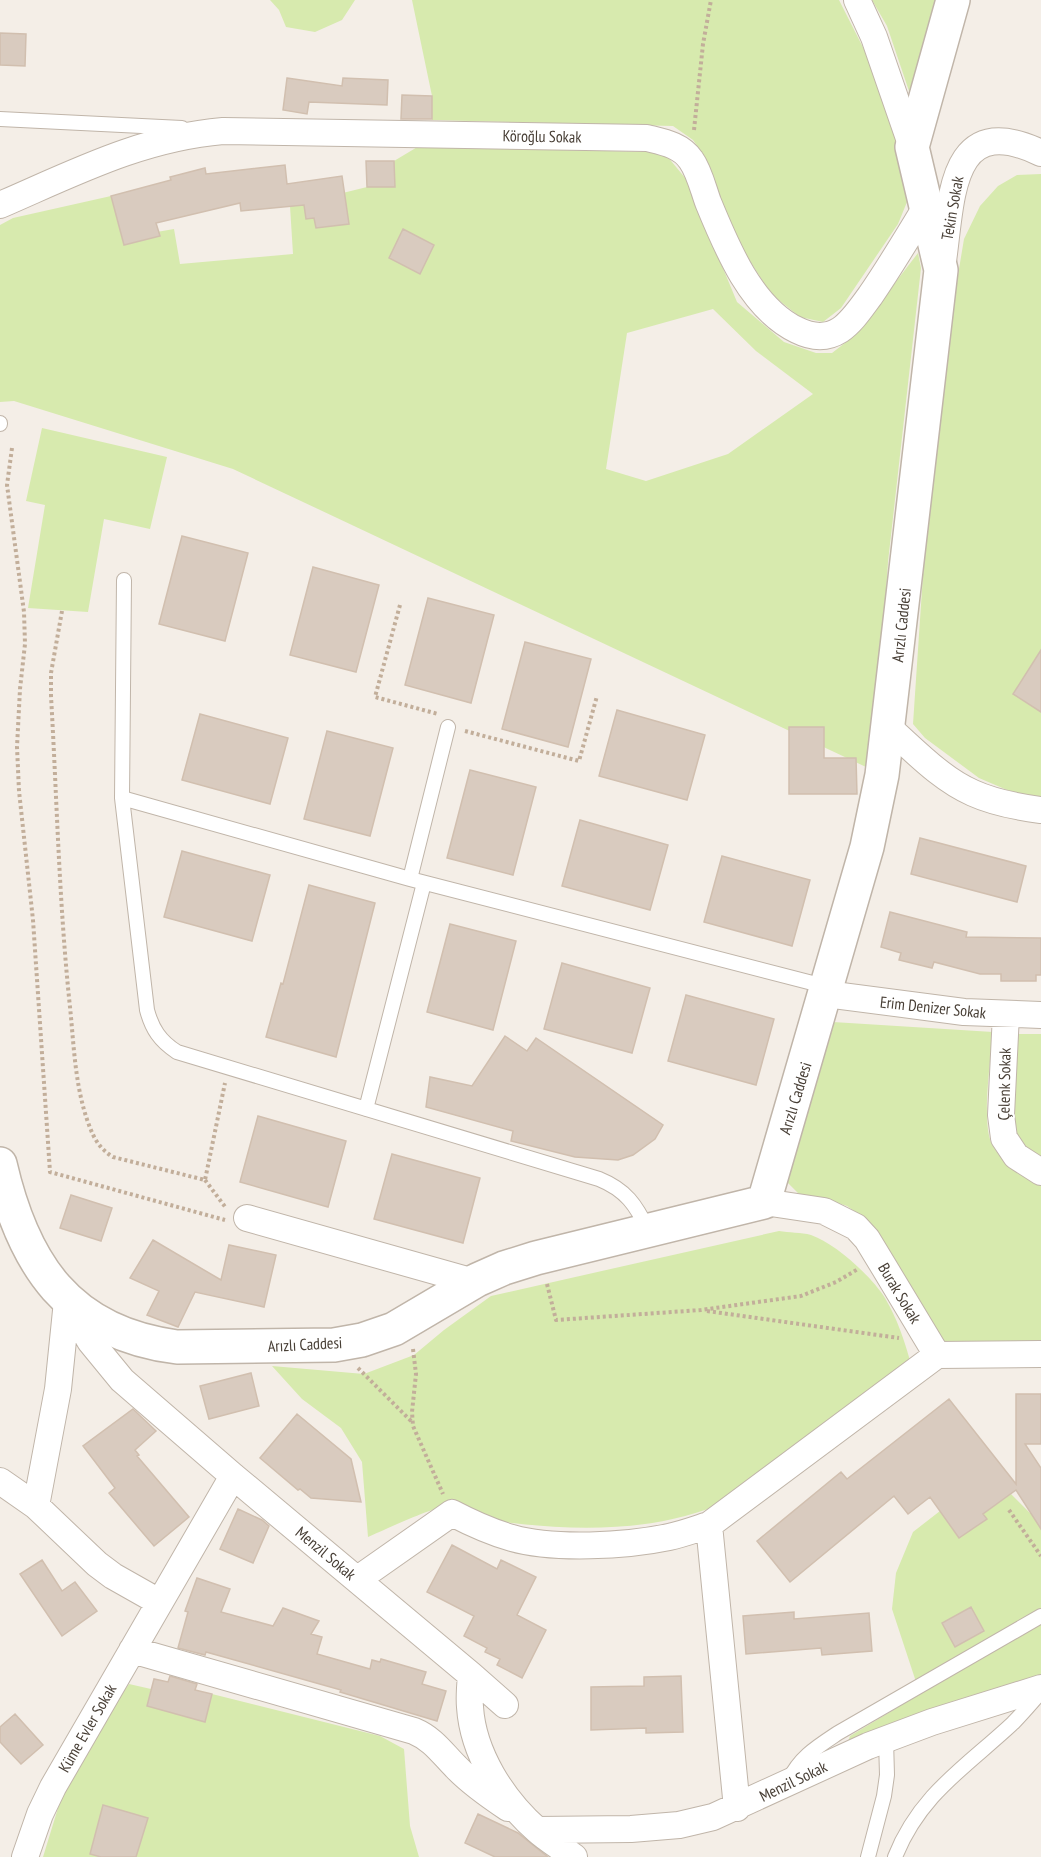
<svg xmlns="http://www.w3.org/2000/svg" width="1041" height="1857" viewBox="0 0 1041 1857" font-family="'PT Sans Narrow',sans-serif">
	<rect width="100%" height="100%" fill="#f4eee7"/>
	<path fill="#d7eaae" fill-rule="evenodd" d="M270,0H355L342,20L315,32L286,27L279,10Z
		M412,0H839L877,75L900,156L907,202L898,224L841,308L823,322L800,317L771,294L739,244L704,156L693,140L673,126L432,120V96Z
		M872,0H940L912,100L887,26Z
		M424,143L521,149L648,152L667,156L686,179L737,302L784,342L816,353H832L854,336L918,253L921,268L888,562L882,652L866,767L233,469L14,401L0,402V225L13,218L111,196L122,238L174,229L180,264L293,254L290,206L367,187H395L394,161ZM713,309L756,351L813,394L728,454L646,481L606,469L627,333Z
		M1041,174V799L1007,790L979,778L925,738L913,724L926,530L955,293L964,239L980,206L998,186L1017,175Z
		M42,428L167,457L150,529L104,519L88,612L28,608L45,505L26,501Z
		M833,1022L993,1032C991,1058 981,1123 992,1144C1002,1163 1022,1178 1041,1185V1344L946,1345L867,1220L847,1206L826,1199L800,1195L785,1180Z
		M1015,1034H1041V1159L1035,1157L1020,1140L1011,1123Z
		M779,1231C789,1233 801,1232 811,1235C835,1243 872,1277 885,1298C897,1318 905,1342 911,1364L718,1505C650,1533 569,1531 497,1521C481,1518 464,1506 449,1506C437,1505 382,1531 368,1537L362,1462L341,1428L302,1399L272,1366L364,1374L414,1355L444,1330L491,1296Z
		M1011,1494L1030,1513L1041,1506V1677L846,1747L850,1736L920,1694L892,1609L896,1573L913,1532L940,1511L959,1538L986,1519L983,1514Z
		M129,1684L151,1689L147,1706L205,1721L212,1694L380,1736L404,1749L410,1826L419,1857H43L62,1795L114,1705Z"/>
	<path fill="#d9cbbf" stroke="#d1bfaf" stroke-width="1.5" d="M0,33L26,34L25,66L0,65Z
		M287,78L342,86L343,78L388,80L387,105L309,102L307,114L283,110Z
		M402,95L432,96V119H401Z
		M366,161H394L395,187H367Z
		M285,165L287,184L342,176L349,224L316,228L314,218L306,219L304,205L241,211L240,203L156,223L160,236L124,245L111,196L171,180L170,177L205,168L206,174Z
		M403,229L434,245L420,274L389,258Z
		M182,536L248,553L225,641L159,624Z
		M313,567L379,585L356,672L290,655Z
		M428,598L494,615L471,703L405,685Z
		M525,642L591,659L568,747L502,729Z
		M1041,650V712L1013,694Z
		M617,710L705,735L687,800L599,776Z
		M200,714L288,738L270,804L182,780Z
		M789,727H824V758H856L857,794H789Z
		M327,731L393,748L370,836L304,819Z
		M470,770L536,787L513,875L447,858Z
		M580,820L668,845L650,910L562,886Z
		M920,838L1026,866L1017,902L911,874Z
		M182,851L270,875L252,941L164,917Z
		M722,856L810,880L792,946L704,922Z
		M309,885L375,903L336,1057L266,1037L281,983L283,984Z
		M890,912L967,932L966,937L1041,938V975H1036V981H1001V974H980L934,962L932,968L899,960L901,953L881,947Z
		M450,924L516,941L493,1030L427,1012Z
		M562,963L650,988L632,1053L544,1029Z
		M686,995L774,1019L756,1085L668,1061Z
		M505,1036L527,1051L536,1038L663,1125L655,1139L633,1155L618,1160L575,1157L511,1141L513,1131L426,1107L430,1077L472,1086Z
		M258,1116L346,1141L328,1207L240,1182Z
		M392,1154L480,1178L463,1243L374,1219Z
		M71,1195L112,1208L101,1241L60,1228Z
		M153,1240L221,1280L229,1245L276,1255L264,1307L195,1292L178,1327L147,1315L159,1291L130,1278Z
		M251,1373L259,1406L209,1419L200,1386Z
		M1016,1394H1041V1444H1025L1041,1468V1529L1016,1490L983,1514L987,1519L959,1538L930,1497L908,1514L894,1496L790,1582L757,1541L841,1472L847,1479L949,1399L1016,1484Z
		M133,1409L156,1431L135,1450L139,1455L137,1456L189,1517L154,1546L109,1493L115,1488L83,1446Z
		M297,1414L351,1459L361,1502L311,1498L300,1489L298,1490L260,1458Z
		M238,1509L262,1520L269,1526L253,1563L220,1549Z
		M452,1545L497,1569L501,1560L536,1577L517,1615L546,1630L522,1678L497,1665L500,1659L485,1652L487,1648L464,1636L474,1616L427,1592Z
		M42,1560L62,1591L75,1582L97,1611L62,1636L20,1574Z
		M197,1578L230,1589L221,1612L273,1626L283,1608L319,1621L311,1634L322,1637L317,1654L370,1669L372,1660L380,1662L381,1659L426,1672L422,1684L446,1691L437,1721L340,1692L341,1690L206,1652L205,1655L178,1648L188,1612L185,1611Z
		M971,1607L984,1631L955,1647L942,1623Z
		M794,1612V1619L869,1613L872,1651L822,1655L821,1648L746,1654L743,1616Z
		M170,1676L197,1684L195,1690L212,1694L205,1722L147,1706L154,1679L168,1682Z
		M681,1676L683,1732L646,1733V1728L591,1730V1687L644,1686V1677Z
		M15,1714L43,1745L21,1764L0,1742V1727Z
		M103,1805L148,1818L136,1857H101L90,1854Z
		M478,1814L518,1833L548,1857H495L465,1843Z"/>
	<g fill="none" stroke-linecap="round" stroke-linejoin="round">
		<g stroke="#c0b5a9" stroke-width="16">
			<path id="service" d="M0,119L182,128
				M0,424V423
				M124,580L122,798L147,1010C152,1029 160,1041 177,1052L599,1179C626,1190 636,1205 648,1230
				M122,798L410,879L828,987
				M410,879L448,727
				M366,1109L424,883
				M789,1780C800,1757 817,1747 838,1733L1041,1616
				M868,1857L884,1796L887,1775L886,1740
				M895,1857C920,1794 966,1767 1013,1723C1023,1713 1032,1702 1041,1692"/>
		</g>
		<g stroke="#c0b5a9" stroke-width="28">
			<path id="minor" d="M857,0L874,37L912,147
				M0,205C74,173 141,138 223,131L647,138C663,142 681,145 691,160C699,171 703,188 708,202C726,246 751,308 797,330C811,337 826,339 840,330C852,322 861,308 870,296C890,267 908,237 926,207
				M943,261C952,199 949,109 1041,153
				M889,728C915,751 941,779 973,793C995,803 1018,807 1041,810
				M826,994L964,1012L1041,1015
				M1006,1014L1001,1115L1004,1138L1016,1156L1041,1172
				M764,1202L824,1211L856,1227L867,1239L884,1267L937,1355L1041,1354
				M247,1218L474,1282
				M67,1302L90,1341L122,1380L233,1476L471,1675C470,1686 469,1697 470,1707C473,1754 503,1800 537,1830C548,1840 562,1848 574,1857
				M0,1481L36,1506L97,1564L113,1576L159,1602
				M36,1506L58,1389L67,1301
				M709,1525L737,1808
				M358,1579L452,1513C471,1523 491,1532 512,1538C554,1550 626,1546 669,1537C683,1534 696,1529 709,1525L937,1355
				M132,1650L414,1731C433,1739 442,1753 456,1767C471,1783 490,1796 508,1808
				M471,1675L505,1705
				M537,1830L631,1829L679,1825L713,1817L868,1746L932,1722L1041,1688
				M25,1857L40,1814L53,1787L233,1476"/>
		</g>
		<g stroke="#c0b5a9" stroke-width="36">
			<path id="tertiary" d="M0,1164C23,1264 68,1333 177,1347L334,1345L362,1340L394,1329L477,1280L504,1268L536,1258L764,1202L867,847L882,775L941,270L912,147L953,0"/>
		</g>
		<path stroke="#c2ae9a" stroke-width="4" stroke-dasharray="3 3" stroke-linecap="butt" d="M694,130L703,44L711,0
			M12,448L7,485L24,612L25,644L20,689L17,747L19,791L33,920L50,1172L225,1220
			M400,605L375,697L438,714
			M62,611L51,673V696C57,800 59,904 70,1007C74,1046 75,1088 89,1125C94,1139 100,1149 113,1157L205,1180L225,1083
			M465,731L579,761L597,696
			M205,1180L226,1208
			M547,1284L556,1320L701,1310L801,1296L836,1282L858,1269
			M707,1311L899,1338
			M413,1349L416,1374L412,1412L413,1426L443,1494
			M358,1368L412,1422
			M1009,1510L1041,1556"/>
		<use href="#service" stroke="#fff" stroke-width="14"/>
		<use href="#minor" stroke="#fff" stroke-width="26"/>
		<use href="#tertiary" stroke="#fff" stroke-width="33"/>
	</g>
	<g text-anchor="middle" stroke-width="4.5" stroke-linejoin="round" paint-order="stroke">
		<g font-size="16" fill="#473e35" stroke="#fff">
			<text transform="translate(542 136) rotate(1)" y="6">Köroğlu Sokak</text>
			<text transform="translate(952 208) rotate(-80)" y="6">Tekin Sokak</text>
			<text transform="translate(901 625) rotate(-84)" y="6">Arızlı Caddesi</text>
			<text transform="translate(933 1007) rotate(6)" y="6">Erim Denizer Sokak</text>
			<text transform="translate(1004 1084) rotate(-89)" y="6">Çelenk Sokak</text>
			<text transform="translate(795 1098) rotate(-73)" y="6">Arızlı Caddesi</text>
			<text transform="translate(900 1293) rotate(59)" y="6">Burak Sokak</text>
			<text transform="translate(305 1344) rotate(-3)" y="6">Arızlı Caddesi</text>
			<text transform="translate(326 1553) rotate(40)" y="6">Menzil Sokak</text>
			<text transform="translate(87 1728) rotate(-60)" y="6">Küme Evler Sokak</text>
			<text transform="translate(793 1781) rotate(-26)" y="6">Menzil Sokak</text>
		</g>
	</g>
</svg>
